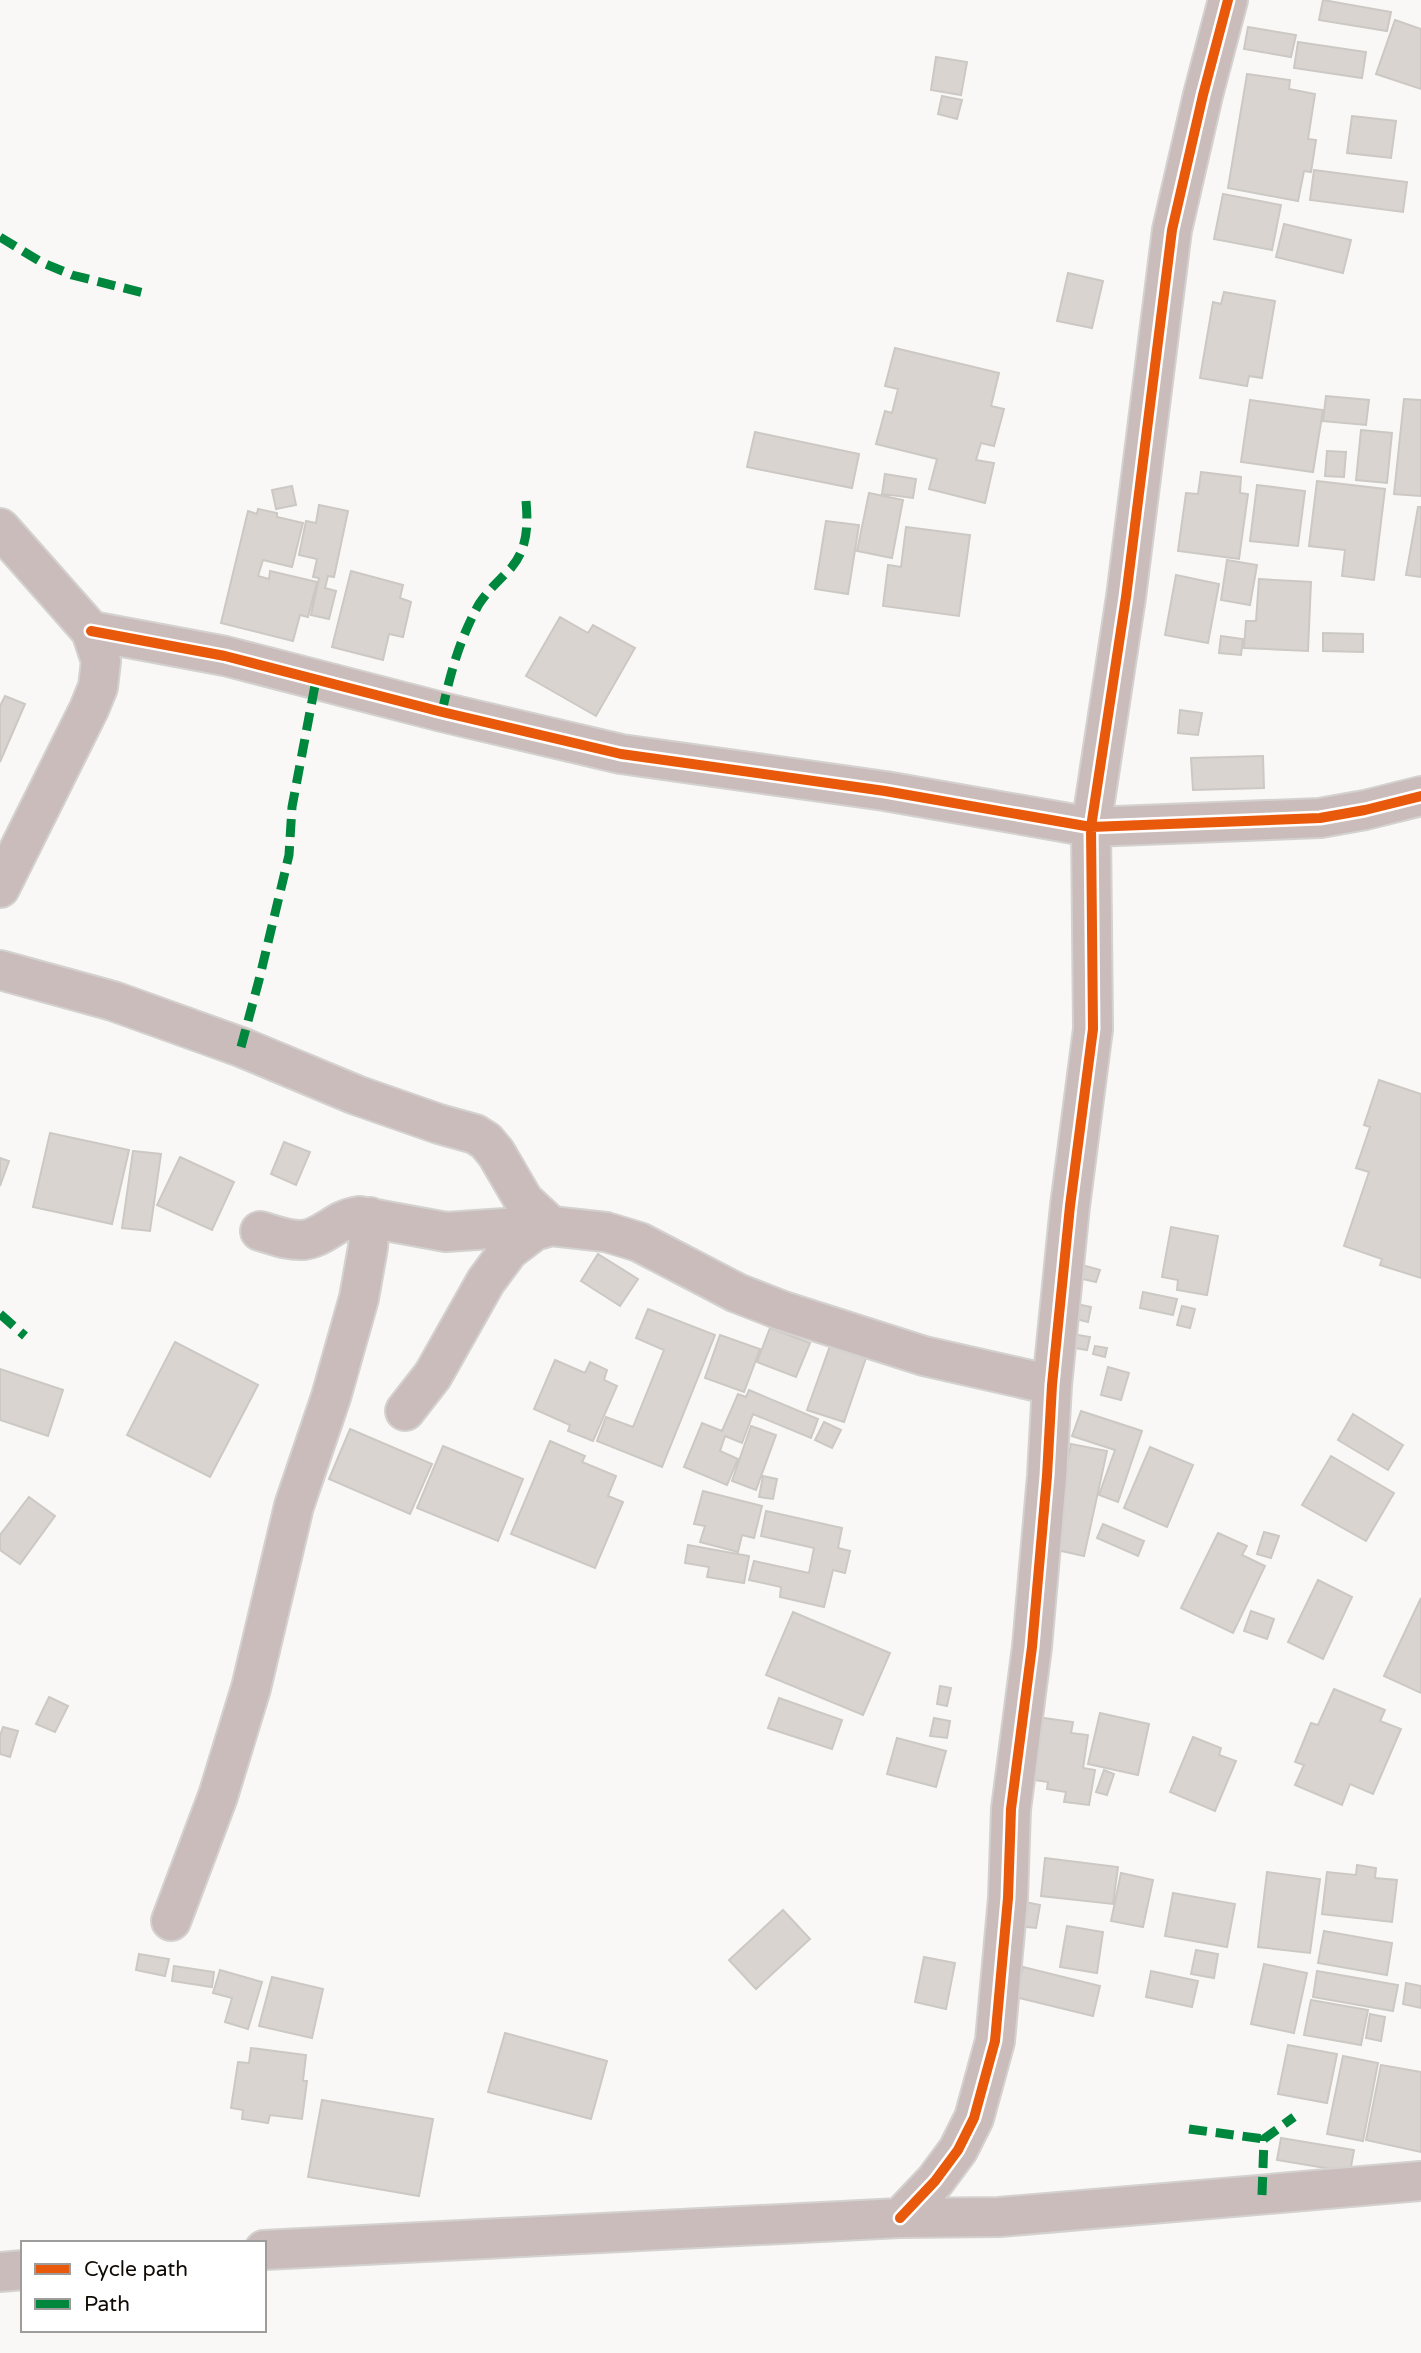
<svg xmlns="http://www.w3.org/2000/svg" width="1421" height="2353" viewBox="0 0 1421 2353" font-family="'Varela Round',sans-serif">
	<rect width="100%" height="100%" fill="#faf8f6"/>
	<path fill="#d9d4d0" stroke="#ccc8c3" stroke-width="2" d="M1323,0L1391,12L1387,31L1319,20Z
		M1395,20L1421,29V89L1376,74Z
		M1248,27L1296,35L1291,57L1244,49Z
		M1298,42L1366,52L1362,78L1294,68Z
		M936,57L967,62L961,95L931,90Z
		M1247,74L1290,80L1289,89L1315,94L1308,139L1316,140L1311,172L1304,171L1298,201L1228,188Z
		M942,96L962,100L957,119L938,114Z
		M1352,116L1396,121L1391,158L1347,153Z
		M1314,170L1407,182L1403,212L1310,200Z
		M1223,194L1281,205L1272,250L1214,239Z
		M1284,224L1351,240L1343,273L1276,257Z
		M1068,273L1103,281L1092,328L1057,321Z
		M1224,292L1275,301L1262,378L1249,376L1247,386L1200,378L1213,302L1221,304Z
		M895,348L999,373L991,406L1004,409L994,446L981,443L976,460L994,463L985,503L929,489L937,459L876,444L885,411L892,413L898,389L885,386Z
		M1326,396L1369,400L1366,425L1323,421Z
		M1404,399L1421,400V496L1394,494Z
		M1250,400L1323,410L1313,472L1241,462Z
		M1361,430L1392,433L1387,483L1356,480Z
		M755,432L859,454L852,488L747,467Z
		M1327,451L1346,452L1344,477L1325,476Z
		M1201,472L1241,477L1240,493L1248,494L1239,559L1178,551L1186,493L1198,494Z
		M885,474L916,479L913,498L882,494Z
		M1317,481L1385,489L1374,580L1342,576L1345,550L1309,546Z
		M1257,485L1305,491L1298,546L1250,541Z
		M292,486L296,505L276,509L272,490Z
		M869,493L903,500L892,558L857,551Z
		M319,505L348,511L334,577L328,576L325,588L336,591L329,619L311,615L319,578L313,577L317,559L299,555L306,521L316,523Z
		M1418,507H1421V577L1406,575Z
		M258,509L277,513V517L303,523L292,567L263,560L258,576L269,579L270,571L317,582L308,617L300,615L293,641L221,623L248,511L257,514Z
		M826,521L859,525L848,594L815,589Z
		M906,527L970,535L959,616L883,606L888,565L901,567Z
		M1227,560L1257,565L1250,605L1221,600Z
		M351,571L403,585L400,598L411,602L403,637L389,634L383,660L332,647Z
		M1176,575L1219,584L1208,643L1165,635Z
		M1259,579L1311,582L1308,651L1244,648L1246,621H1256Z
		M560,617L588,633L593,625L635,648L596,716L526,676Z
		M1323,633L1363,634V652L1323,651Z
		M1221,636L1243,639L1241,655L1219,653Z
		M5,696L25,704L0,762V706Z
		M1180,710L1202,713L1198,735L1178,733Z
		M1263,756L1264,788L1193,790L1191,758Z
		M1379,1080L1421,1094V1278L1380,1265L1382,1259L1344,1246L1369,1172L1356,1168L1370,1127L1364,1125Z
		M50,1133L129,1150L112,1224L33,1207Z
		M284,1142L310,1152L296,1185L271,1174Z
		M133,1151L161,1154L150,1231L122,1228Z
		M180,1157L234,1182L212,1230L157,1205Z
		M0,1158L9,1161L0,1186Z
		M1171,1227L1218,1236L1207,1295L1177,1290L1178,1280L1162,1277Z
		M598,1254L638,1279L620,1306L581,1281Z
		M1078,1264L1100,1270L1096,1282L1074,1277Z
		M1143,1292L1177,1299L1173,1315L1140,1308Z
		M1072,1303L1091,1307L1088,1322L1068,1317Z
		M1182,1306L1195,1309L1190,1328L1177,1325Z
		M648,1309L715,1335L662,1467L597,1441L606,1417L633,1427L664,1350L636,1338Z
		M770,1328L810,1343L796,1377L757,1362Z
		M1072,1334L1090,1337L1087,1350L1069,1347Z
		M720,1335L760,1349L744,1392L705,1378Z
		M175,1342L258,1385L210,1477L127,1435Z
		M830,1346L866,1358L844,1422L807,1410Z
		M1095,1346L1107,1348L1105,1357L1093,1354Z
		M555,1360L585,1373L590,1362L607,1370L604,1380L617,1386L593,1441L568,1431L570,1425L534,1409Z
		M1108,1367L1129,1373L1121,1400L1101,1395Z
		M0,1369L63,1390L48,1436L0,1420Z
		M749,1390L818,1419L811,1438L753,1414L742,1443L725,1436L720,1451L738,1459L727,1485L684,1467L702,1423L722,1431L738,1394L746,1397Z
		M1081,1411L1142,1431L1118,1502L1099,1495L1115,1450L1072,1436Z
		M1353,1414L1403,1445L1388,1470L1338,1440Z
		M824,1422L841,1430L832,1448L815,1440Z
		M751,1426L776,1435L756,1490L732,1481Z
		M350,1429L432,1464L410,1514L329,1479Z
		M550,1441L585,1456L582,1462L616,1476L608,1496L623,1502L595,1568L511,1534Z
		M1071,1444L1107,1451L1084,1556L1048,1548Z
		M443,1446L523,1479L498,1541L417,1508Z
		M1150,1447L1193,1465L1167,1527L1124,1508Z
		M1331,1456L1394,1493L1366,1541L1302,1505Z
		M763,1476L777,1479L773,1499L759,1497Z
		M703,1491L762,1506L754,1538L742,1535L738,1552L700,1542L705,1526L694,1524Z
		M29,1497L55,1516L20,1564L0,1550V1535Z
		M766,1511L842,1528L838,1548L850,1551L845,1573L833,1570L824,1607L780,1597L781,1587L749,1580L754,1561L809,1573L814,1548L761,1536Z
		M1103,1524L1144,1541L1138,1556L1097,1538Z
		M1264,1532L1279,1536L1271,1558L1257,1554Z
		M1218,1533L1247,1546L1242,1555L1265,1566L1233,1633L1181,1608Z
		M688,1545L749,1556L744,1583L707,1577L709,1567L685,1563Z
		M1318,1580L1352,1597L1323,1659L1288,1642Z
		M1421,1598V1693L1384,1676Z
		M1251,1611L1274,1619L1267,1639L1244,1631Z
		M793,1612L890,1653L863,1715L766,1675Z
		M940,1686L951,1688L947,1706L937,1704Z
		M1334,1689L1385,1710L1380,1721L1401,1729L1373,1794L1350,1784L1342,1805L1295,1785L1304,1765L1295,1762L1311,1723L1318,1725Z
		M49,1697L68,1706L55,1732L36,1724Z
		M779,1698L842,1720L832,1749L768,1728Z
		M1100,1713L1149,1724L1138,1775L1088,1764Z
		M1037,1717L1073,1722L1071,1733L1088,1735L1083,1768L1095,1770L1089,1805L1064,1802L1066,1792L1047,1789L1048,1782L1027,1779Z
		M934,1718L950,1721L947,1738L930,1736Z
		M3,1727L18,1731L10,1757L0,1754V1736Z
		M1193,1737L1221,1748L1219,1755L1236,1761L1215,1811L1170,1792Z
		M897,1738L946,1751L936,1787L887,1774Z
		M1104,1770L1114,1774L1107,1795L1096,1792Z
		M1045,1858L1118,1867L1113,1904L1041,1896Z
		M1357,1865L1376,1868L1375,1878L1397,1880L1392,1922L1322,1914L1327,1872L1356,1875Z
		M1267,1872L1320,1879L1310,1953L1258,1947Z
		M1121,1873L1153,1880L1143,1927L1111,1921Z
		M1173,1893L1235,1904L1227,1947L1165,1936Z
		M1020,1901L1040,1905L1036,1928L1016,1926Z
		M783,1910L810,1939L756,1989L729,1960Z
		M1067,1926L1103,1932L1097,1973L1060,1967Z
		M1324,1931L1392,1943L1387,1975L1318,1963Z
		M1196,1950L1218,1954L1214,1978L1191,1974Z
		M139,1954L169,1959L165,1976L136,1970Z
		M924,1957L955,1963L946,2009L915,2002Z
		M1264,1964L1307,1973L1294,2033L1251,2024Z
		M174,1966L214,1972L212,1987L172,1981Z
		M1023,1967L1100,1986L1093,2016L1015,1997Z
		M220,1970L262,1982L248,2029L225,2022L232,1998L213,1993Z
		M1151,1971L1198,1981L1192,2007L1146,1997Z
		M1317,1971L1398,1985L1393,2011L1313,1997Z
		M272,1977L323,1989L312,2038L259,2026Z
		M1406,1983L1421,1986V2008L1403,2004Z
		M1311,2000L1368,2010L1361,2045L1304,2035Z
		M1370,2014L1385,2017L1381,2041L1366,2038Z
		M505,2033L607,2061L591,2119L488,2092Z
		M1288,2045L1337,2054L1327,2103L1278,2094Z
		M251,2048L306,2055L303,2081H307L302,2119L270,2115L268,2123L242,2119L243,2110L231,2108L238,2062L249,2063Z
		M1343,2056L1378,2063L1363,2141L1327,2134Z
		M1381,2065L1421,2072V2152L1366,2140Z
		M322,2100L433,2119L419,2196L308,2177Z
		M1281,2138L1354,2150L1350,2172L1277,2160Z"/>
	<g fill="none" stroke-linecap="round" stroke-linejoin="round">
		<g stroke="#d4d2d0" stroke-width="42">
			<path id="minor" d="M0,528L91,631L101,661L98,687L89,709L0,888
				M91,631L225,656L442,712L621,754L885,791L1091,827L1320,818L1365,810L1421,796
				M0,970L113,1001L241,1047L356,1095L439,1124L475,1134L486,1141L496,1153L524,1201L551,1226
				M260,1231C274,1235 289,1241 303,1240C324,1238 336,1219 359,1216L446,1232L505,1228L540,1229
				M405,1411L433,1375L486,1281L509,1250L534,1231L551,1226L606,1232L639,1242L737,1293L783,1311L924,1356L1052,1385
				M171,1921L218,1796L251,1688L294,1506L331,1397L359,1298L368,1247L370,1217
				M900,2218L935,2181L958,2150L974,2118L995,2041L1008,1898L1011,1809L1032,1647L1047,1476L1052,1385L1070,1206L1093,1029L1091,827L1126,597L1172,230L1203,95L1228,0
				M264,2250L900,2218L999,2217L1421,2181
				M0,2272L23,2270"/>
		</g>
		<use href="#minor" stroke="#cabcba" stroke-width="38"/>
		<path stroke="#00873e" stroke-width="9" stroke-dasharray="18 9" stroke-linecap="butt" d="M0,237L41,262L72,275L144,293
			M442,712C450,674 460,638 479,604C488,590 500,580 511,568C528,548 528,525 526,501
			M241,1047L259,980L289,855L292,807L316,680
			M0,1314L25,1336
			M1189,2129L1264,2139
			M1262,2195L1264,2139L1294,2117"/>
		<g stroke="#fff" stroke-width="15">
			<path id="cycleway" d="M91,631L225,656L442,712L621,754L885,791L1091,827L1320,818L1365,810L1421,796
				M900,2218L935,2181L958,2150L974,2118L995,2041L1008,1898L1011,1809L1032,1647L1047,1476L1052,1385L1070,1206L1093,1029L1091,827L1126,597L1172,230L1203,95L1228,0"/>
		</g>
		<use href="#cycleway" stroke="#e8590c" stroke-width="10"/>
	</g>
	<rect x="21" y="2241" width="245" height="91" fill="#ffffff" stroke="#9f9d9b" stroke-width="2"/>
	<rect x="35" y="2264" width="35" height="10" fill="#e8590c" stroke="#9f9d9b" stroke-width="2"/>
	<text x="84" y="2276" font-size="21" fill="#100a05">Cycle path</text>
	<rect x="35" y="2299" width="35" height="10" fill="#00873e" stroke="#9f9d9b" stroke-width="2"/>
	<text x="84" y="2311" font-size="21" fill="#100a05">Path</text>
</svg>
